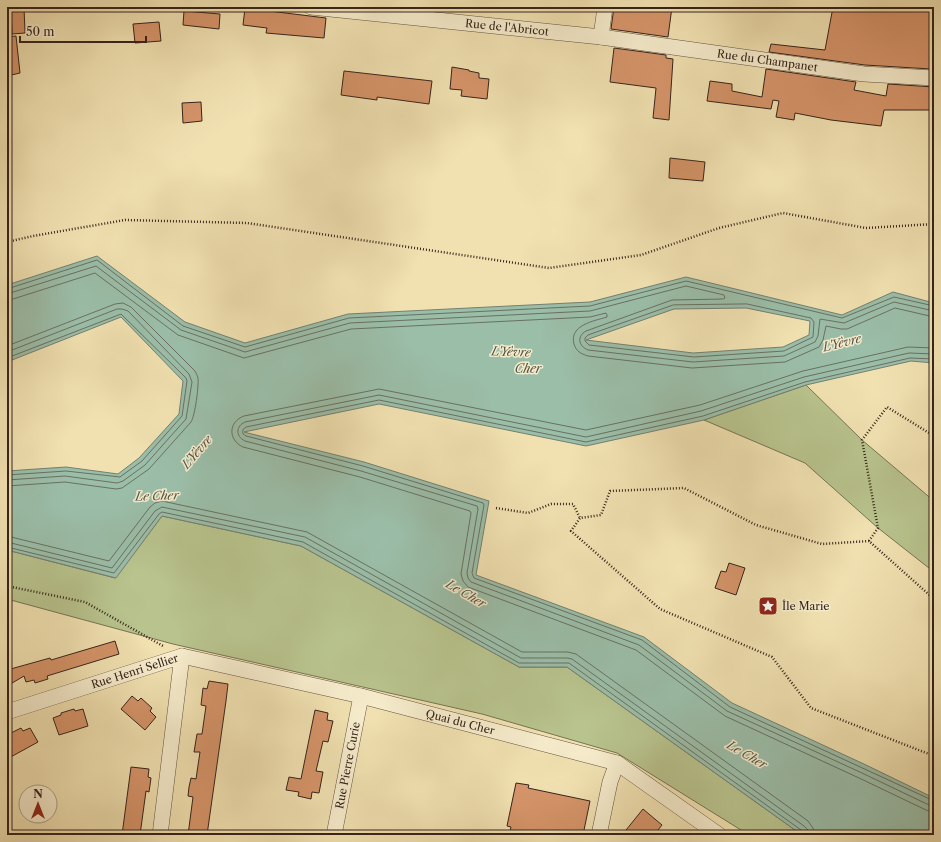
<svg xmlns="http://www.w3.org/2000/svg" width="941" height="842" viewBox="0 0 941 842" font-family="'Libre Caslon Text',serif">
	<rect width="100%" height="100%" fill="#f1e1b1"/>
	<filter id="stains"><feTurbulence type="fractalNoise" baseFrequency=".005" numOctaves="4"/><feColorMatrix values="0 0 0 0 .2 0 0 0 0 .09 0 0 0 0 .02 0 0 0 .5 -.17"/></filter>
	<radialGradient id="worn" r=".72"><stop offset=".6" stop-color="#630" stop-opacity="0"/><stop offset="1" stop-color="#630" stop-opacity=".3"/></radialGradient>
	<path fill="#b8c38d" stroke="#777455" d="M806,385L862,440L934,501V572L878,528L805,463L704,420Z
		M162,516L301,546L519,667H567L802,835H749L617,753L482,714L173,644L7,599V550L115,578Z"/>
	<path fill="#9bbea9" stroke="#738071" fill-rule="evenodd" d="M97,256L185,322L245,343L348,314L590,302L686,277L842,315L893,292L934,303V363L911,361L806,385L704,420L586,446L379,404L244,432L364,462L489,501L476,575L644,637L732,703L866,765L934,798V835H802L567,667H519L301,546L162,516L116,578L7,550V471L66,467L118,474L139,458L179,414L183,381L121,317L7,362V285ZM746,308L810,321L809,335L783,347L693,353L586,340L674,309Z"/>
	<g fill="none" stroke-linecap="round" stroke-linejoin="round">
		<path stroke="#687163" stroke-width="1" d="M7,289L97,260L183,326L245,347L349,318L590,306L686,281L842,318L894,297L934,306
			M7,294L96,266L181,330L245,352L350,323L590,311L686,286L724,295L725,298L723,299L672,300L586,331C577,336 578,346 588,350L693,362L784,356L815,342L818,336L820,319L844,323L894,302L934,311
			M7,300L13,299L95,273L178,335L244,358L351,329L590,317L606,313L607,315V317C594,321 569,325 574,344C576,351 581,354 588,356L692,368L785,362L819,347L823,340L826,326L841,329H847L895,308L934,317
			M747,304L811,318L814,322L813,337L784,351L694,357L589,345L585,341V338L588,335L673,305Z
			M7,346L115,304L123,303L131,307L194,370C196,372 197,375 198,378C199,385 195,416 191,422L149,469L122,488L116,489L65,482L7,486
			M934,348L908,347L803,371L700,405L586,430L379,389L244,416C228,422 228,440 243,447L360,477L470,511L471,513L461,574L463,581L468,587L636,650L725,716L859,778L926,810L934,812
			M7,352L117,309H122L128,311L189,374L192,382L186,419L145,465L123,481L117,483L65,476L7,480
			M934,354L909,353L804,377L701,411L586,437L379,395L245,422C236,426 235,436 245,441L361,471L477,506L478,509L467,573L468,578L471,582L639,645L727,711L862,773L929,805L934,806
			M7,358L121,314L186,378L187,381L182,416L142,461L120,477L66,471L7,475
			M934,359L910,358L805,382L703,416L586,442L379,400L246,427C242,429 241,434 246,436L363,466L483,503L484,505L472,573L474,578L642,640L730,707L934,801
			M7,536L109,561L150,507L155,503L162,501L307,532L522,652H568L576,654L808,821L813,828L814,835
			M7,542L112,568L155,511L162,507L305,537L521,658H567L572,659L804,826L808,830V835
			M7,547L114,573L159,514L162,512L303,542L519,663H569L801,830L803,835"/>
	</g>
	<path fill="#d59469" stroke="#36241d" d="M11,7H24L25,33L12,34Z
		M614,7H638L658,9V7H672L668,37L611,29Z
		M833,7H934V45L931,69L865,65L769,52L771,44L825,50Z
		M245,8L326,18L324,38L266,33L267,28L243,25Z
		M184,11L220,14L219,29L183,25Z
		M159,22L161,41L135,43L133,24Z
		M16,36L20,73L7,76V37Z
		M614,48L666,55V58L673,59L669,120L653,118L656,88L610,82Z
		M452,67L469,70V71L479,73V78L489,79L487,99L461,96L462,90L450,89Z
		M766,69L856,82L854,90L886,96L888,84L934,87V110H884L881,126L831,120L795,113L794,120L776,117L779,101L773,100L771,109L707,101L710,81L732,84V91L762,97Z
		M344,71L432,81L429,104L377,97V100L341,95Z
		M201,102L202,121L183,123L182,103Z
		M670,158L705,162L703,181L669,178Z
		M729,563L745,568L736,595L715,588L721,571L726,572Z
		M115,641L119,654L47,676L48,679L35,683L34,680L26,682L24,676L7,686V670L50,658L51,660Z
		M209,681L228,684L226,701L207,835H188L193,797L188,796L189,787L191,778L196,779L200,752H194L197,734H202L206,706L201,705L203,688L207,689Z
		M132,696L138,701L141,698L152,708L150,711L156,717L145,730L121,709Z
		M74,709L75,711L83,709L88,726L59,735L53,718L61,715V713Z
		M315,710L328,713L327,720L333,721L328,742L323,741L316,771L323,772L319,793L312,792L311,799L298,796L299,792L286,790L289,777L301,779Z
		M21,728L23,731L30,728L38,742L7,759V735Z
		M131,767L149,769L148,777L151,778L149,792L146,791L140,835H122Z
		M516,783L529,785L528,788L590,801L583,835H509L511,827L507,826Z
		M643,809L662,825L654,835H622Z"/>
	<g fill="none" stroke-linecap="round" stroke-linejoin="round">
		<g stroke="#655342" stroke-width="16">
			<g id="street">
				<path id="s1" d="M311,7L601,37L605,7"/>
				<path id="s2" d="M601,37L864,74L934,78"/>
				<path id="s3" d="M182,656L361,696L617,763L719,835"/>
				<path id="s4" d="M7,712L182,656L160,835"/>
				<path id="s5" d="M334,835L361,696"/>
				<path d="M599,835L610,782L617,763"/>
			</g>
		</g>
		<path stroke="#36241d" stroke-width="2.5" stroke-dasharray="1 2" stroke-linecap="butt" d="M7,242L33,236L125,220L247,223L549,268L641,255L719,228L783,213L866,228L934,224
			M496,508L528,513L551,504H573L580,518
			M869,541L878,528L862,440L887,407L934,436
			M7,586L85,602L163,646
			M934,599L869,541L822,544L756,525L684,488L610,491L601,515L580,518L571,531L660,609L772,657L811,708L934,756"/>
		<use href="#street" stroke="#f6eccc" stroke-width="15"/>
	</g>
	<defs>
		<g id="sight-square" transform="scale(1)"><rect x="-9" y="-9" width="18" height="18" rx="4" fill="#8f2418" stroke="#f6eccc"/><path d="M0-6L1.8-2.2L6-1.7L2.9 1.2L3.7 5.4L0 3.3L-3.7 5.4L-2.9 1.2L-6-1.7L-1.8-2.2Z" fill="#fff"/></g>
	</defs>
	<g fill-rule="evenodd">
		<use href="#sight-square" x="768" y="606"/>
	</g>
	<g text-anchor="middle" stroke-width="3" stroke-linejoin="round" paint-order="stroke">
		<g font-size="11" fill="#36241d" stroke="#f6eccc">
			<text dy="4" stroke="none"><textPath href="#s1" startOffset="197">Rue de l'Abricot</textPath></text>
			<text dy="4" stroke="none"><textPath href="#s2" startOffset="168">Rue du Champanet</textPath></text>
			<text dy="4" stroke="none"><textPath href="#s4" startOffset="134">Rue Henri Sellier</textPath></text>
			<text dy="4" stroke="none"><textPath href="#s3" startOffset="286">Quai du Cher</textPath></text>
			<text dy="4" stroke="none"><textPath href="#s5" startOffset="71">Rue Pierre Curie</textPath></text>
		</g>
		<g font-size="11" fill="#36241d" stroke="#f6eccc" text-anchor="start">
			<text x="782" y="610">Île Marie</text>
		</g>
		<g font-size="12" font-style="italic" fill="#545247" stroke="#f6eccc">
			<text transform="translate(842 343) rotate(-14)" y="4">L'Yèvre</text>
			<text transform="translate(511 352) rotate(2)" y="4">L'Yèvre</text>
			<text x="528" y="373">Cher</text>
			<text transform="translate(197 452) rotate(-49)" y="4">L'Yèvre</text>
			<text transform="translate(157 496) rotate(-2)" y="4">Le Cher</text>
			<text transform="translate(466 594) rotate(30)" y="4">Le Cher</text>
			<text transform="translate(747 755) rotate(30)" y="4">Le Cher</text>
		</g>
	</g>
	<rect width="941" height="842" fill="none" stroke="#f1e1b1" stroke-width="24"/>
	<rect x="8" y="8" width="925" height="826" fill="none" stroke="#36241d" stroke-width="2"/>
	<rect x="12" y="12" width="917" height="818" fill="none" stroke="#36241d"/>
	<g transform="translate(38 804)"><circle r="19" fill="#f6eccc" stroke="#a99c86"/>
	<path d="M0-3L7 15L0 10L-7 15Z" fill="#8f2418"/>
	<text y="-6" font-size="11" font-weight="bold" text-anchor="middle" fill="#36241d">N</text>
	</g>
	<path d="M20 36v6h126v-6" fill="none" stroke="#36241d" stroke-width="2"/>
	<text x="26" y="36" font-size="12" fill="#36241d" stroke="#f6eccc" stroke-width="3" paint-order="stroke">50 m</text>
	<rect width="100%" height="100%" filter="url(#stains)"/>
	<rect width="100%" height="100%" fill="url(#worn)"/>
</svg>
